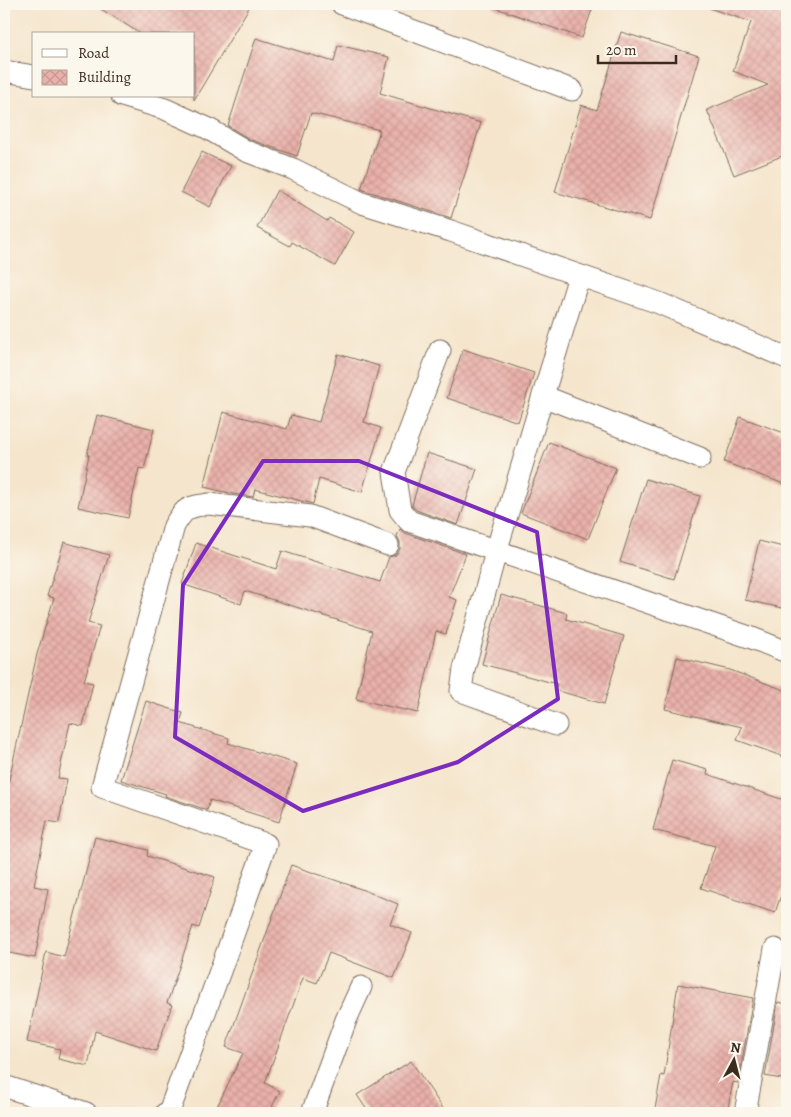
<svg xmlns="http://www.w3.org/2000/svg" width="791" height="1117" viewBox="0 0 791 1117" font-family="Alegreya,serif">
	<defs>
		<pattern id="building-cross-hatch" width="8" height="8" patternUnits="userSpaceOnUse" patternTransform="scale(1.25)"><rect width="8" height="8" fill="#e9b1aa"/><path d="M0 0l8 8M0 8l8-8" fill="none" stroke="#c99892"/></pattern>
	</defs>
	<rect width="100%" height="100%" fill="#fbf7ec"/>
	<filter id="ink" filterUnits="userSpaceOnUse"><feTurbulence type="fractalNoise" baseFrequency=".02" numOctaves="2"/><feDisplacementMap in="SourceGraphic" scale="10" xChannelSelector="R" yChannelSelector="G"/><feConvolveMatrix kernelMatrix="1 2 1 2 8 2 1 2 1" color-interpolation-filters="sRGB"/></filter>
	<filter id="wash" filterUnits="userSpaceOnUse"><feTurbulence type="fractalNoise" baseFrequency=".0096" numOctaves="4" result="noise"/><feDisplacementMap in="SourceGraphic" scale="20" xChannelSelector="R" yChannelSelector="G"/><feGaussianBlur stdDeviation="1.12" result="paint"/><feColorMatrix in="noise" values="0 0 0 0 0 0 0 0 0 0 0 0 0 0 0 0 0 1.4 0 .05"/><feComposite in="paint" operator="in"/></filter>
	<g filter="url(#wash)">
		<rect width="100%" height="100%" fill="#f5e5cc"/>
		<g id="blocks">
			<path fill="url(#building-cross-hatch)" d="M93,4H251L194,100V34H141Z
				M494,4H594L582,38L493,7Z
				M710,4H787V154L734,175L707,110L768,85L733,71L751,22L709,8Z
				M621,32L699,56L650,220L555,192L581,105L597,110Z
				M256,38L334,62L338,45L389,57L380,93L481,123L451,218L361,189L380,130L311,113L297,156L251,140L228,126Z
				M202,152L231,166L210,207L181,192Z
				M277,190L327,221L329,218L354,232L335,266L292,242L290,246L257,228Z
				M463,349L534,373L518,422L447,398Z
				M338,354L379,366L364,422L381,428L362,492L319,479L313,504L255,489L253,497L233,494L204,487L223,412L287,429L291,415L319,422Z
				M97,415L154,429L144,469L139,468L128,518L78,507L89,455H87Z
				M740,417L787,434V485L724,462Z
				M549,442L616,468L588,539L521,513Z
				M427,453L477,469L458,525L416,510L412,505Z
				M646,479L700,496L674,579L620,562Z
				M400,529L405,533L466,554L449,597L457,600L446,634L436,631L418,713L356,699L372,631L245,591L241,604L182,584L196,543L276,569L282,551L380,582L389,557L396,555L400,549V542L397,536Z
				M759,541L787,548V609L745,600Z
				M64,542L109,555L88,623L100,626L84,681L93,683L83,726L70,723L58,778L67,779L59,823L47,821L34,886L48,889L35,958L4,952V802L37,654L54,598L47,596Z
				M501,595L567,613L566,619L624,636L604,704L555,690L557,684L482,664Z
				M677,657L730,670L787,691V758L737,740L742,727L665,709Z
				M146,701L183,713L180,723L229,738L228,743L297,764L279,822L210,800L207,810L165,796L166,794L121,780Z
				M672,760L708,770L707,774L787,801V877L775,913L701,888L715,846L653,830Z
				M95,837L148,850L147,856L215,877L199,928L193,926L167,1003L172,1005L156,1051L95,1031L88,1066L58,1059L60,1049L27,1042L46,952L64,957Z
				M291,865L361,889L398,904L390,924L412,933L394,978L329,953L317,983L303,978L265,1083L280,1091L269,1113H214L243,1053L226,1047Z
				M678,984L753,998L738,1083L733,1082L727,1113H677L655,1109L661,1075L664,1076Z
				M778,1002L787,1004V1080L765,1076Z
				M411,1061L446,1113H369L357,1095Z"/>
		</g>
	</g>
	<g filter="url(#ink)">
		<use href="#blocks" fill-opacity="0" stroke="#7c6b5b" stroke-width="1"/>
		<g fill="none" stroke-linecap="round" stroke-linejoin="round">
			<g stroke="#7c6b5b" stroke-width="23">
				<path id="minor" d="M342,4L572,90
					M4,71L34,76
					M122,96L165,109L207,128L246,151L293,169L362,203L451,231L659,303L787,358
					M440,350L394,472L400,510L409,521L752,638L787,652
					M543,396L700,458
					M556,725L461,691L464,669L496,552L579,276
					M4,1086L86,1113
					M166,1113L169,1112L266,844L102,787L174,526C185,507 188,507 209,504L310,516L388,545
					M312,1113L346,1020L361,987
					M745,1113L775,949"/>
			</g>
			<use href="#minor" stroke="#fff" stroke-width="21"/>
		</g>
	</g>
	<path fill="none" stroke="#7b2cbf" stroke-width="4" stroke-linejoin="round" d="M263,461H359L537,532L558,699L458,762L303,811L175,737L183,585Z"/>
	<rect width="791" height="1117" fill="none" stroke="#fbf7ec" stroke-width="20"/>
	<rect x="32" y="32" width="162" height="65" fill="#fbf7ec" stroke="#aea59a"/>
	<rect x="42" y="49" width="25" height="8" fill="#ffffff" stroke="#aea59a"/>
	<text x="78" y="58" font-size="15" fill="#3b2a1e">Road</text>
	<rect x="42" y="70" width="25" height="15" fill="url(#building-cross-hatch)" stroke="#aea59a"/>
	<text x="78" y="82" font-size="15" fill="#3b2a1e">Building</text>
	<g transform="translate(734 1060) rotate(7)" stroke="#fbf7ec" stroke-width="4" paint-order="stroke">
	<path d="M0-4L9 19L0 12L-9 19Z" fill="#3b2a1e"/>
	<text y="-8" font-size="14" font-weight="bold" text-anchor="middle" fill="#3b2a1e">N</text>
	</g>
	<path d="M598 55v8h78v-8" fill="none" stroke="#3b2a1e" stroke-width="2.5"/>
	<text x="606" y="55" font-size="15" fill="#3b2a1e" stroke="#fbf7ec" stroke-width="4" paint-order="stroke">20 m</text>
</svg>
